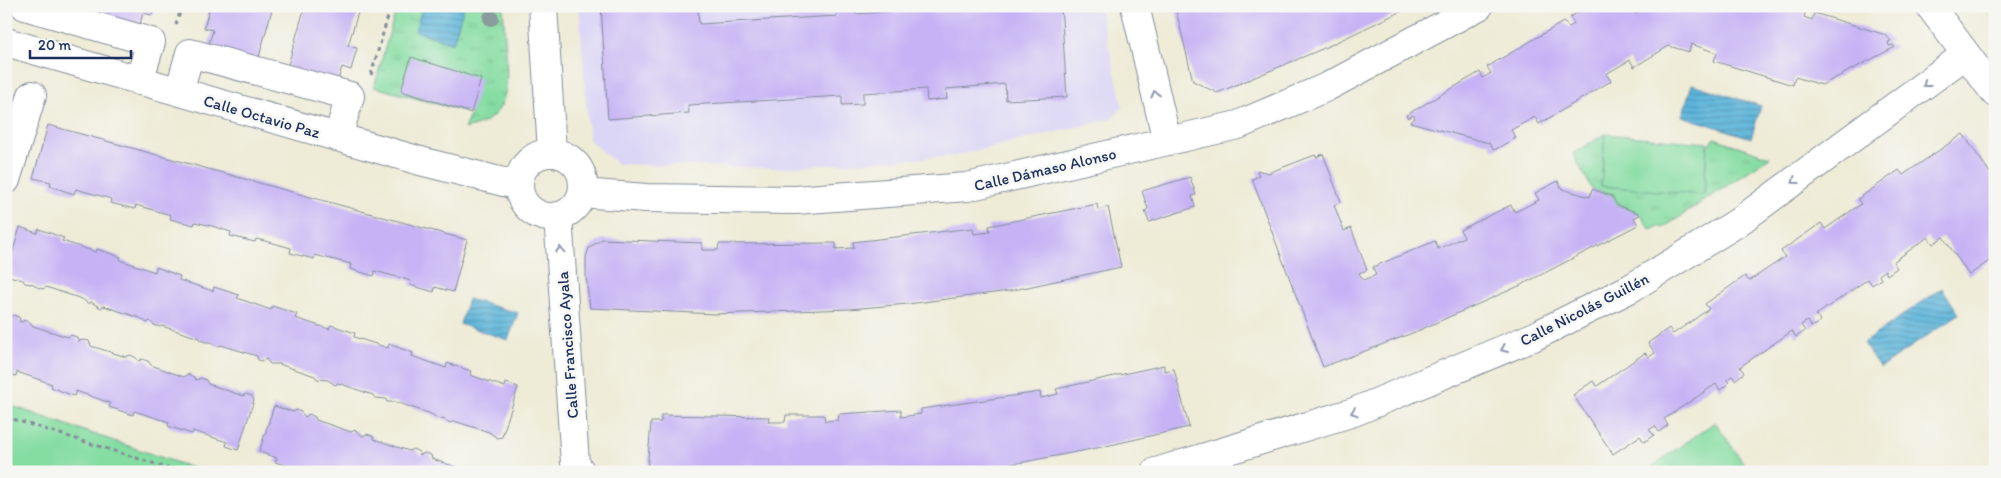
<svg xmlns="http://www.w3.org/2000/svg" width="2001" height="478" viewBox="0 0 2001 478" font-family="Itim,sans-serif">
	<defs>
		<pattern id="grass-tufts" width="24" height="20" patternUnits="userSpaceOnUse" patternTransform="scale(1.25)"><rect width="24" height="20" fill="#85dda2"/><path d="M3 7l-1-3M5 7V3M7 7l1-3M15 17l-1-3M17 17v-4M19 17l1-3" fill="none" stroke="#72be8e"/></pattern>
		<pattern id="water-rules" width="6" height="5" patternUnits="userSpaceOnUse" patternTransform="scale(1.25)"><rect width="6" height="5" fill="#5db5da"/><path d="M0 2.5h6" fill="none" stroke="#4c94b4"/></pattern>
	</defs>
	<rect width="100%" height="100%" fill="#f6f6f2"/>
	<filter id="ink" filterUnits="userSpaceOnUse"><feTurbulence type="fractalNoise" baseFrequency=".02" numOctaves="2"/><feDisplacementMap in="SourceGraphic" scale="10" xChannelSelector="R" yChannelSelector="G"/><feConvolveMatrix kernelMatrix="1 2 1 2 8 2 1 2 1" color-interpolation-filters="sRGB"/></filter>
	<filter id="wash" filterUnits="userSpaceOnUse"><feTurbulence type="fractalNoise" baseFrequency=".0096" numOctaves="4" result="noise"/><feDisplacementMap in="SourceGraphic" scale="20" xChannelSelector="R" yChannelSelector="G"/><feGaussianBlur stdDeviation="1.12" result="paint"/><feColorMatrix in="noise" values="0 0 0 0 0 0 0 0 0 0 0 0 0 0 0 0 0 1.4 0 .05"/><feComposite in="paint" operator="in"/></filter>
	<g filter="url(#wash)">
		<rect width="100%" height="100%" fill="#eeebd6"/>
		<path fill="#dcd6f6" d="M579,6H1099L1123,107L1111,119L954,156L777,168L617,164L589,140Z"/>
		<path fill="url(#grass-tufts)" stroke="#508680" d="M397,6H503C504,22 505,38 506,53C508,90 509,120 464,129L471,113L374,87Z
			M1605,134L1601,186L1704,194L1707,147L1714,138L1770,157L1663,228L1659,226L1651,230L1638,213L1617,205L1612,196L1592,189L1573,154Z"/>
		<path fill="#85dda2" stroke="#508680" d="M1605,134L1707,143L1704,195L1601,186Z
			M6,404L204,472H6Z
			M1715,422L1744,464L1733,472H1644Z"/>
		<path fill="url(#water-rules)" stroke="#3c729c" d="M423,6H464L453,43L415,31Z
			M1692,84L1761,106L1751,138L1682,116Z
			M1942,288L1959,314L1880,368L1863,343Z
			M468,299L518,313L508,340L460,324Z"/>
		<g id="blocks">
			<path fill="#c6b3f5" d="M91,6H155L152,15L143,13L138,32L88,17Z
				M210,6L219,9V6H273L257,64L207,50L213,30L204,28Z
				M305,6H369L367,11L359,9L348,46L357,48L351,70L342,67L336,86L286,72Z
				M601,6H698L699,24L837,16L836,6H855V14L922,9L921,6H940V9L982,6H1061L1067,97L1006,100L1005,84L946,89L947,99L927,101L926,89L863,93V104L842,105V96L688,105L689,113L608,119Z
				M1175,6H1412L1322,49L1217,93L1193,81Z
				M1589,6H1631L1635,14L1647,6H1792L1806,11L1804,17L1812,20L1814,13L1886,35L1891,41L1888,42L1889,46L1893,45L1895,47L1822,85L1795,77L1793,85L1714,61L1717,53L1691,44L1689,52L1669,46L1634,67L1630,60L1606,74L1611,81L1539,124L1535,117L1511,130L1516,138L1494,150L1489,143L1410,122L1415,118L1413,115L1408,118L1406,115L1480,72L1483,78L1491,73L1487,67L1563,22L1569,27L1574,24L1570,17Z
				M411,57L481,79L471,113L401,91Z
				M48,125L467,240L453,292L435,287L434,292L410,285L411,281L390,275L375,271L374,276L350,269L351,264L315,255L314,259L290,253L291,248L273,243L256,239L255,242L230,236L231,232L212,226L195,222L194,225L170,219L171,215L136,205L135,209L110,203L111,199L76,189L74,194L50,186L51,182L33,178Z
				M1963,134L1995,180V257L1969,275L1943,237L1933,244L1928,237L1893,262L1897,268L1887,275L1885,270L1879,275L1881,279L1872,285L1868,279L1816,315L1821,321L1811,327L1807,321L1801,325L1805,331L1796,337L1792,331L1740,367L1744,373L1735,380L1732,376L1727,380L1729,383L1720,390L1716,384L1664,419L1668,425L1659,432L1655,426L1649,430L1654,435L1644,442L1640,436L1613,454L1573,395L1593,381L1597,386L1645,353L1649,357L1655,353L1648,343L1669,328L1673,334L1709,309L1705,304L1745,276L1749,281L1785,257L1781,251L1821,223L1825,229L1861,204L1858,199L1899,170L1903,175Z
				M1323,154L1341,202L1334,205L1344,231L1351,228L1367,270L1359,273L1363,280L1376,275L1373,267L1435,241L1438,249L1464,237L1460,230L1511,205L1515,212L1539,200L1535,193L1558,181L1562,189L1590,197L1592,189L1612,196L1617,205L1638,213L1640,215L1634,218L1638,225L1519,286L1415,332L1323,367L1252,179L1259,176L1257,170L1268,173L1315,155L1316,157Z
				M1190,177L1196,195L1192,196L1195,207L1149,222L1145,211L1148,209L1142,191Z
				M1097,204L1098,210L1108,207L1121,267L1009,291L908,304L849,309L715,314L590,308L586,277V257L589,248L602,239L702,243V250H718L719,244L836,243V249L854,248L853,242L973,228L974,234L990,232L989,226Z
				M20,227L37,233L39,229L64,238L62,241L96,252L97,249L121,257L120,260L155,272L156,267L180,276L179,280L213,291L214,287L239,295L237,298L271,310L272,306L297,314L295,318L329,329L331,325L355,333L354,337L388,348L389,344L413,353L412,356L446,368L447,363L471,371L470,375L505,387L506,383L518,387L502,437L497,438L489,432L454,421L451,423L446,421L444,418L439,419L431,414L396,402H387L386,399L375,398L373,395L338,383L335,385L328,380L317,379L315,376L279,364H270L266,359L263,361L258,360L257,356L221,345L218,346L213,344L211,342H206L200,340L199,338L162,326L160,327L154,325L150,321L147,323L140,318L104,306L101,308L91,302L89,304L82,299L46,287L43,289L37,287L32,283L31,284L25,283L23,280L6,275Z
				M13,315L19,317L20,322L26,320L30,322L33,326L68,337L71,335L77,337L78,341L84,340L89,341L91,346L126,357L130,355L135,357L139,361L142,359L148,361L151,365L184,377L188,374L194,377L196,380L201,378L206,380L208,384L243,396L246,394L252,396L254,400L238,450L226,446L227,442L193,431L192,434L168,426L169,422L134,411L133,415L109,407L110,403L76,391L74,396L51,387L52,384L17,372L16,376L6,373V318H9Z
				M1164,365V371L1174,369L1189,427L1102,447L1013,464L951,472H647L651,422H661V415L769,417L768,422H785L786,415H824L825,421L838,420L839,414L901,410V417L921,414V409L1040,392L1041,398L1058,394L1056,389Z
				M274,406L293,412L296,410L301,412L305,417L309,414L315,417L316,420L351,432L355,430L363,436L367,434L373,436L374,439L409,451L413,449L419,452L420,455L425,453L431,455L432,459L468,471L471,469L479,472H317L301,466L300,470L275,462L277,458L259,452Z"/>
		</g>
	</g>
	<g filter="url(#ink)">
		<use href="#blocks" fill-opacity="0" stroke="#848d9a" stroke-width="1"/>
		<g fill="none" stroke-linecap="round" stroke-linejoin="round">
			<g stroke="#848d9a" stroke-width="30">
				<path id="minor" d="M25,6L151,42L139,81
					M543,6L552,153
					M1135,6L1167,141
					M1930,6L1995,93
					M6,42L424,162L519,186
					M179,92L190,53L350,96L338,137
					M519 185a32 32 0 1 1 64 0a32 32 0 1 1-64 0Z
					M6,180L32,95
					M582,193L646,198L795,200L967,187L1238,125L1327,87L1479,6
					M558,216L575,463L581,472
					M1156,472L1354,412L1533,337L1631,288L1737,223L1965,55"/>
			</g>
			<path stroke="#848d9a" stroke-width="3" stroke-dasharray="4 4" stroke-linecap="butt" d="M176,25L182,6
				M371,75L391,6
				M6,417L181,472"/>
			<use href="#minor" stroke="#fff" stroke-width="28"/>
		</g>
		<circle fill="#899b9d" cx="491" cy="18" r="8"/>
		<defs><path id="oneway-chevron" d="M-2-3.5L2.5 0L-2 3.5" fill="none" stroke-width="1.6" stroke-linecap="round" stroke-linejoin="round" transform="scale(1.25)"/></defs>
		<g stroke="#8d97ae">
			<use href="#oneway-chevron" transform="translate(1926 84) rotate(143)"/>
			<use href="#oneway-chevron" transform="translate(1155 94) rotate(-104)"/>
			<use href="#oneway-chevron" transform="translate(1795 181) rotate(144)"/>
			<use href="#oneway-chevron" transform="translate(560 250) rotate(-92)"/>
			<use href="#oneway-chevron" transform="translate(1504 349) rotate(157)"/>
			<use href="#oneway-chevron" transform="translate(1354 412) rotate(161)"/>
		</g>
	</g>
	<g text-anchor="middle" stroke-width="5" stroke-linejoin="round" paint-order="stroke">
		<g font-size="16" fill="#1b2f5e" stroke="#f6f6f2">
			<text transform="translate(262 116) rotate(16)" y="6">Calle Octavio Paz</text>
			<text transform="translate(1045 169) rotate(-13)" y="6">Calle Dámaso Alonso</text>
			<text transform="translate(1584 309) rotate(-27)" y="6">Calle Nicolás Guillén</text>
			<text transform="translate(567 345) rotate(-94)" y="6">Calle Francisco Ayala</text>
		</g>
	</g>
	<rect width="2001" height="478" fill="none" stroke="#f6f6f2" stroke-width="25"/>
	<path d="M30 50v8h101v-8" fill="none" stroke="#1b2f5e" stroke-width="2.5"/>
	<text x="38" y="50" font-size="15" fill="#1b2f5e" stroke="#f6f6f2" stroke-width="4" paint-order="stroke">20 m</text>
</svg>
